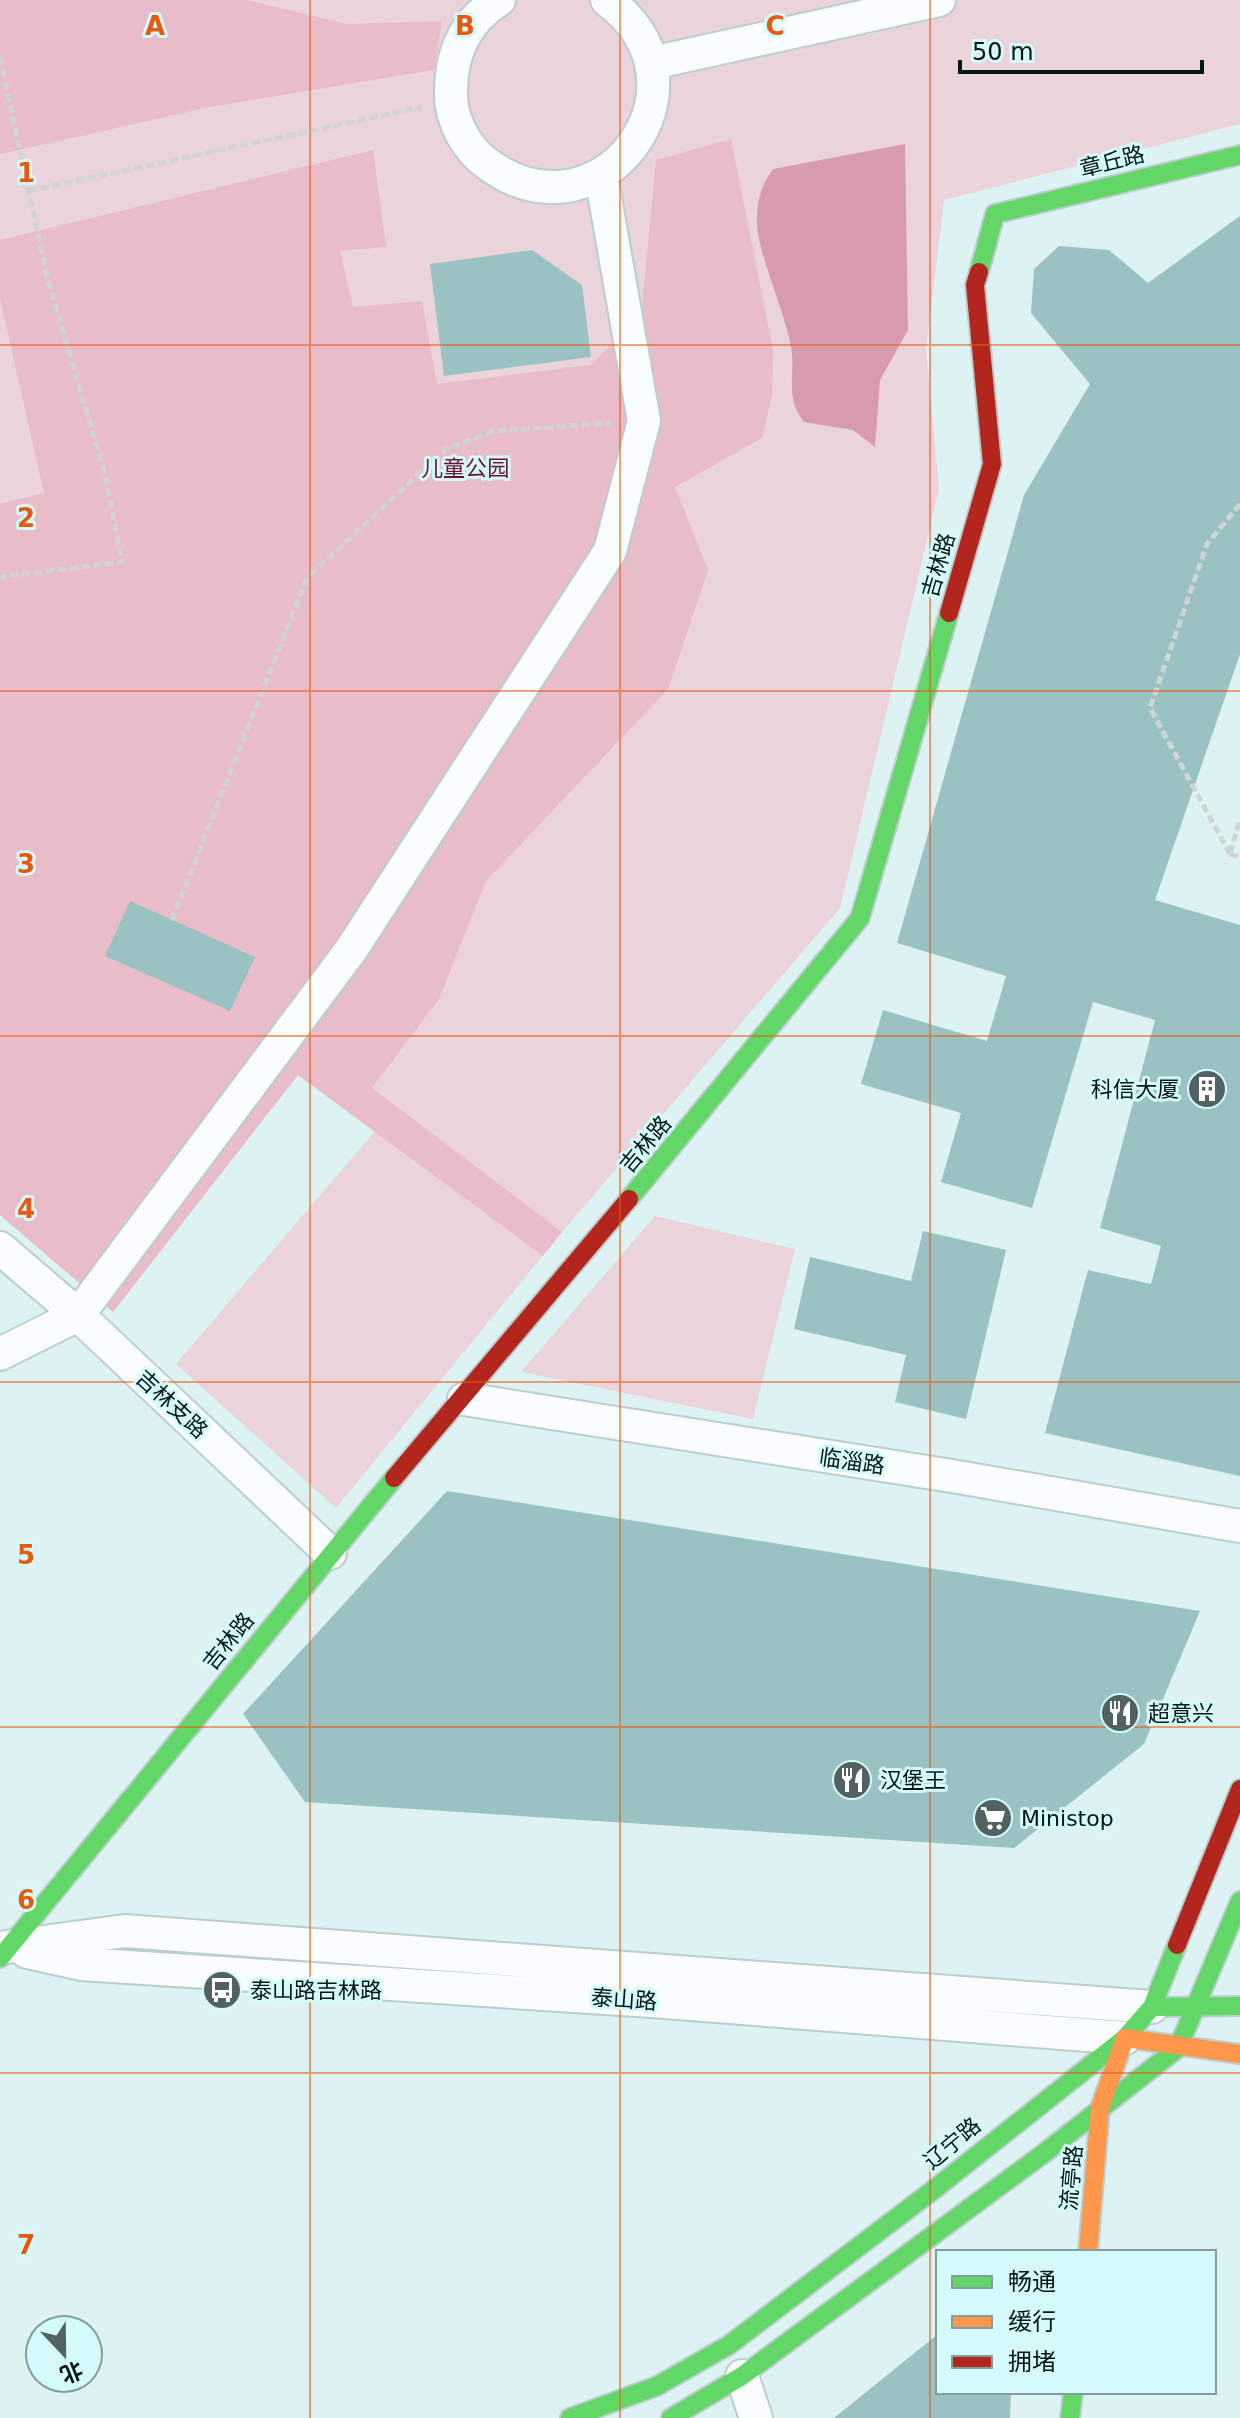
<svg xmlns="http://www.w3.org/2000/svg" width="1240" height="2418" viewBox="0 0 1240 2418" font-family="'DejaVu Sans','Noto Sans SC',sans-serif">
	<rect width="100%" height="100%" fill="#ddf2f2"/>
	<path fill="#ead3da" d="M0,0H1240V124L944,200L926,349L939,489L840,908L562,1232L336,1508L176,1364L375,1131L298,1075L113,1312L0,1215Z
		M655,1216L795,1249L753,1419L521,1372Z"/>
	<path fill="#e9bcca" d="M0,0H247L347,24L442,21L434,70L210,107L0,154Z
		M731,139L773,350L772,396L762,438L675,487L708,570L668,689L486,881L439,999L372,1088L562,1232L543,1256L298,1075L113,1312L0,1215V504L44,493L0,299V240L373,150L386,247L340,251L353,307L422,301L437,384L590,365L641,317L656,160Z"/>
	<path fill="#d89bad" d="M905,144L908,330L880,380L875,447L853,430L804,422C784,397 796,374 791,346C785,313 756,248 757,221C757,200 761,186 773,169Z"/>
	<path fill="#9ac2c3" d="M1240,216V654L1155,900L1240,925V1476L1045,1433L1088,1270L1151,1284L1161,1246L1100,1228L1155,1020L1093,1002L1032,1208L941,1182L961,1113L861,1084L883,1010L987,1041L1006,976L897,943L1024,495L1090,384L1031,313L1034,269L1059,246L1109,250L1148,283Z
		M532,250L582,285L591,357L444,376L430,264Z
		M130,901L255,957L230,1011L105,956Z
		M923,1231L1006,1250L966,1419L895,1402L906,1355L794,1329L810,1257L911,1281Z
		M447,1491L1200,1611L1144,1744L1014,1848L305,1802L243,1714Z
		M938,2334V2392H1011L1010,2418H834Z"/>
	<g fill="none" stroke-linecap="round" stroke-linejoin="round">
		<g stroke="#bccdce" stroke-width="36">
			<path id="street" d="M499,0C465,21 451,53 451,92C450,120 467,150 489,165C602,246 721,84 607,0
				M652,63L939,0
				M0,1248L78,1315L351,950L610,551L644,421L601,175
				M0,1354L78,1315L330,1553
				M464,1399L958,1477L1240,1526
				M0,1948L125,1931L1152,2007
				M27,1952L81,1964L652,2001L1125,2038
				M742,2376L756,2418"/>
		</g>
		<g stroke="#bccdce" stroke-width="22">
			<path id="fast" d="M979,272L995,214L1240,155
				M629,1199L860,918L949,613
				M0,1958L394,1478
				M1158,2007L1240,2006
				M570,2418L657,2386L729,2345L932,2191L1125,2038L1152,2007L1177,1945
				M671,2418L742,2376L1043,2154L1178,2048L1240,1901
				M1070,2418L1073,2392"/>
		</g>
		<g stroke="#bccdce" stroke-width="22">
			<path id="slow" d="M1088,2252L1100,2108L1125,2038L1240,2054"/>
		</g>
		<g stroke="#bccdce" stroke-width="22">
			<path id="jam" d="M949,613L992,464L975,285L979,272
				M394,1478L629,1199
				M1177,1945L1240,1789"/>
		</g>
		<path stroke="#cfd5d5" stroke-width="5" stroke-dasharray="8 4" stroke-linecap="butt" d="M0,58L48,280L106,478L122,562L0,577
			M29,191L422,107
			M1230,853L1240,820
			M1230,854L1150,708L1207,544L1240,504
			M1230,854L1240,857
			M172,920L307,578L446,449L494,431L611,423"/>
		<use href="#street" stroke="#fafdfd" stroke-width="32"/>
		<use href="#fast" stroke="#63d668" stroke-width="18"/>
		<use href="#slow" stroke="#ff974d" stroke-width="18"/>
		<use href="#jam" stroke="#b3261e" stroke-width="18"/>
	</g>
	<path fill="none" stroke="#e8590c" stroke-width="2" stroke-opacity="0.55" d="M310,0V2418M620,0V2418M930,0V2418M0,345H1240M0,691H1240M0,1036H1240M0,1382H1240M0,1727H1240M0,2073H1240"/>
	<defs>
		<g id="building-disc" transform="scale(2)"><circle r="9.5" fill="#526262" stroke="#d4fafb"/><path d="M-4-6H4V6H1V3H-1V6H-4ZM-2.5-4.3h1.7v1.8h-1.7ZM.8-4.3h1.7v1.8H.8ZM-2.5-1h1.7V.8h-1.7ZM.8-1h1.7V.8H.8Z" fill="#fff"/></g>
		<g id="restaurant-disc" transform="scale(2)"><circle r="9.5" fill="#526262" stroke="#d4fafb"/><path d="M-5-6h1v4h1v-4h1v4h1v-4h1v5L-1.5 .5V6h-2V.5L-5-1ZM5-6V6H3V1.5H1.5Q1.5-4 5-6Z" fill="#fff"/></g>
		<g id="supermarket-disc" transform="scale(2)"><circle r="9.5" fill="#526262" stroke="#d4fafb"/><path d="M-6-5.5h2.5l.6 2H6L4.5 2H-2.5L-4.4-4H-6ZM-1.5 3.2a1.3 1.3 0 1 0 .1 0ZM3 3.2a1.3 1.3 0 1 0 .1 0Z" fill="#fff"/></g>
		<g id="bus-disc" transform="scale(2)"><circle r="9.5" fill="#526262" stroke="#d4fafb"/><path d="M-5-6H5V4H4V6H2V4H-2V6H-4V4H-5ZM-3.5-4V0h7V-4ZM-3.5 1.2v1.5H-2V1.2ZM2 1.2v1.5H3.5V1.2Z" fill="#fff"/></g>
	</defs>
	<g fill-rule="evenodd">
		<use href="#building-disc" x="1207" y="1089"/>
		<use href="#restaurant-disc" x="1120" y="1713"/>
		<use href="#restaurant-disc" x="852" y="1780"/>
		<use href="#supermarket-disc" x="993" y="1818"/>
		<use href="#bus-disc" x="222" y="1990"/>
	</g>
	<g text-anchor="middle" stroke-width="6" stroke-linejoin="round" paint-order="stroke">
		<g font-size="22" fill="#071515" stroke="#d4fafb">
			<text transform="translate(1112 161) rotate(-14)" y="8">章丘路</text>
			<text transform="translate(938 565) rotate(-74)" y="8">吉林路</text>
			<text transform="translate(645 1144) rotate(-50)" y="8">吉林路</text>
			<text transform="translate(172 1404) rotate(43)" y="8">吉林支路</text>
			<text transform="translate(852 1461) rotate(8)" y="8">临淄路</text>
			<text transform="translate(228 1641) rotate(-51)" y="8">吉林路</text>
			<text transform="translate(624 1999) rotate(4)" y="8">泰山路</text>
			<text transform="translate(952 2143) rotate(-40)" y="8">辽宁路</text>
			<text transform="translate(1071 2178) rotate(-85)" y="8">流亭路</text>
		</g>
		<g font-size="22" fill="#6b1435" stroke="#d4fafb">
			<text x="465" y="476">儿童公园</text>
		</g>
		<g font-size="22" fill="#071515" stroke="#d4fafb" text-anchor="start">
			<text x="1179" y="1097" text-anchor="end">科信大厦</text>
			<text x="1148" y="1721">超意兴</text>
			<text x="880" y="1788">汉堡王</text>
			<text x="1021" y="1826">Ministop</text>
			<text x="250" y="1998">泰山路吉林路</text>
		</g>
	</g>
	<g font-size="26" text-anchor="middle" font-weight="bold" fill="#e8590c" stroke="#d4fafb" stroke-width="6" stroke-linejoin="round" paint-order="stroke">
		<text x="155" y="35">A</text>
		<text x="465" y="35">B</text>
		<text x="775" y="35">C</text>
		<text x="26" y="182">1</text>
		<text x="26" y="527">2</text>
		<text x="26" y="873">3</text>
		<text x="26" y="1218">4</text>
		<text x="26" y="1564">5</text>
		<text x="26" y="1909">6</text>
		<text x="26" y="2254">7</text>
	</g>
	<rect x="936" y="2250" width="280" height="144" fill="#d4fafb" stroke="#829e9f" stroke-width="2"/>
	<rect x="952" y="2276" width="40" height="12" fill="#63d668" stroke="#829e9f" stroke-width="2"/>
	<text x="1008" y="2290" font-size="24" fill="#071515">畅通</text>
	<rect x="952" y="2316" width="40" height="12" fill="#ff974d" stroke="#829e9f" stroke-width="2"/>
	<text x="1008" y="2330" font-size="24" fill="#071515">缓行</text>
	<rect x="952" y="2356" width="40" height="12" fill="#b3261e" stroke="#829e9f" stroke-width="2"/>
	<text x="1008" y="2370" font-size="24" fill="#071515">拥堵</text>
	<g transform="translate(64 2354) rotate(158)"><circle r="38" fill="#d4fafb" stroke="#829e9f" stroke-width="2"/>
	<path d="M0-6L14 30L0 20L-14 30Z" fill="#526262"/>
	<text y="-12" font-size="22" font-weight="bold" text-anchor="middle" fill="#071515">北</text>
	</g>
	<path d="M960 60v12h242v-12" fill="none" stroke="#071515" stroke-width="4"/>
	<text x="972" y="60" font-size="24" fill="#071515" stroke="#d4fafb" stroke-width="6" paint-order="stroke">50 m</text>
</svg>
